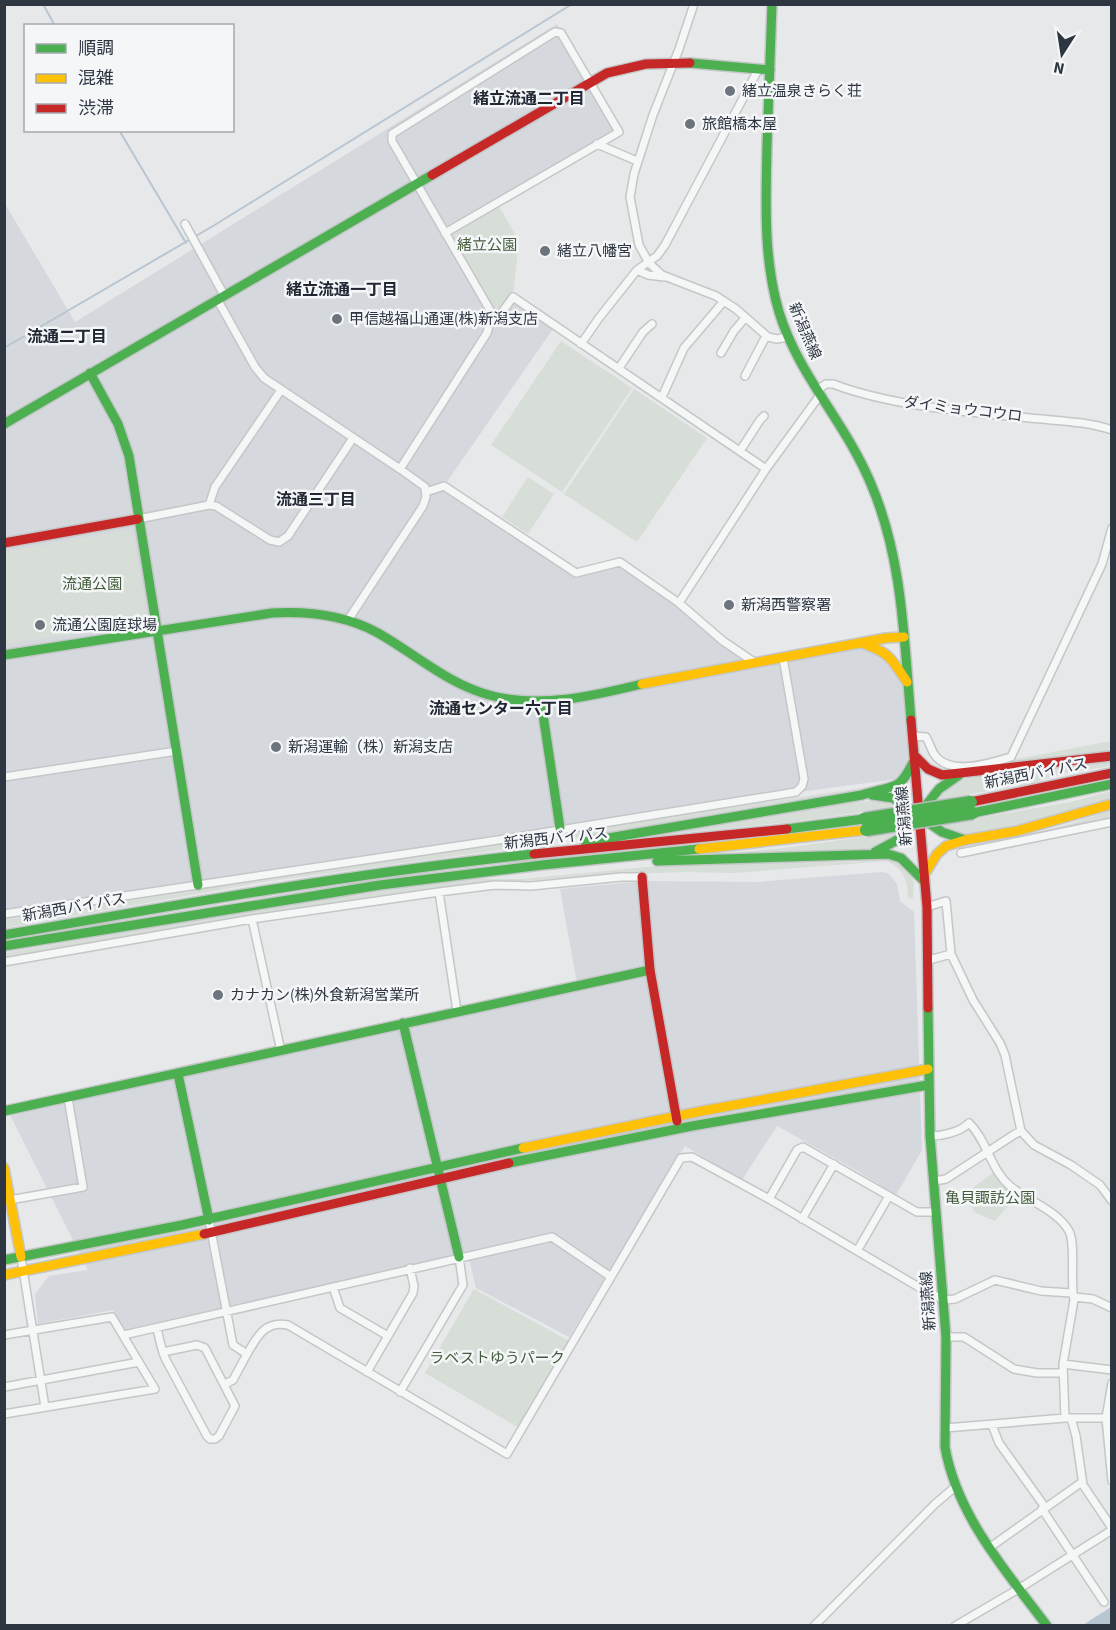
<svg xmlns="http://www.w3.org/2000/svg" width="1116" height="1630" viewBox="0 0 1116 1630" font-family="'Source Sans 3','Noto Sans JP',sans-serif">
	<rect width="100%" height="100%" fill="#e6e8ea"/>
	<path fill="#d5d8dd" d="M557,24L590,86L619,132L445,233L513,297L555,326L444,486L576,573L620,562L754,662L862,643L902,666L912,736L904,778L792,793L5,914L4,202L75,322Z
		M883,872L889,874L897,884L900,901L914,912L922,1150L896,1195L854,1169L777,1126L742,1180L685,1146L569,1337L476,1288L469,1259L128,1335L113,1310L38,1324L35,1294L49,1276L88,1270L9,1113L578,988L560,889L646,881L757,882Z"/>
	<path fill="#d7ddd7" d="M497,203L519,241L513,297L500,315L491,318L446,232Z
		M561,341L632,388L562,492L491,445Z
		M634,389L707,438L637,542L564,494Z
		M528,477L554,494L528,534L502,517Z
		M125,530L134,537L146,612L138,624L5,644V552Z
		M1111,741V751L959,770Z
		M1111,760V766L1064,773L1032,783L932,801L953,782L973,777Z
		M893,783L535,845L264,882L5,928V918Z
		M1111,791V800L1051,819L964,835L938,825L1071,802Z
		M880,800L899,807L798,821L662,835L831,805Z
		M1111,810V818L1043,834L986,845L1070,824Z
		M905,831L885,847L855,851L708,855L784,848Z
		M887,859L907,865L914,883L913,899L908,898C908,880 903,868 886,861L735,873L683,872L631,874L490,883L422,891L217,920L5,958V953L316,900L474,879H522L647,867L740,863L853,862Z
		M997,1170L1019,1193L995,1221L976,1213L963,1195Z
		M474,1289L571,1342L519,1428L425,1373Z"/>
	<path fill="#b8c6d2" d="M1111,1607L1110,1625H1083Z"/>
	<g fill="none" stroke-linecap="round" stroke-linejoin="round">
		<path stroke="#b8c6d2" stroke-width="2" d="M43,4L55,26
			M119,130L186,243
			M4,348L213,226L572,4"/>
		<g stroke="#c4c6c8" stroke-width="10">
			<path id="street" d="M694,4L679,49L653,115L634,174L630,197L639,245L649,263L662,275L716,296L736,309L768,337L777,339L787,337
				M597,144L637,161
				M185,224L224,295
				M637,270L657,256L665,245L758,70
				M217,299L255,367L264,378L400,469L425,487L426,497L423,506L348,620
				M491,318L500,315L513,297L766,469
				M581,344L599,318L637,270L648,275L664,277
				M721,353L734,331L745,318
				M619,368L643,332L652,324
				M745,376L766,336
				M817,390L826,384H833C891,406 967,412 1030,418C1057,421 1086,421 1112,430
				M662,397L684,348L724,301
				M740,451L760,420L764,416
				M400,469L487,333L491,318L490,310L392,141V134L555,32L561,33L619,132L445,233
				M426,492L444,486L576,573L620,562L679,603L723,641L754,662
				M209,505L215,487L281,390
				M138,519L209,505L216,506L270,540L279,542L288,536L353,438
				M679,603L766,469L820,395
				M912,736L926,737C929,742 931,749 934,754C949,777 991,763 1011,757L1102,564L1112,528
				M4,777L177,751
				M961,853L1112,822
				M439,892L457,1011
				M927,907L946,901L951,954L973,1000L1000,1043L1005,1055L1021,1131L1034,1145L1071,1165L1100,1185L1112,1201
				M4,914L498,840L796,792L802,786L804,779L783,658
				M252,919L281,1051
				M929,960L951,954
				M4,962L252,919L439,892L495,885L531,886L621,877H642
				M930,1136C943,1136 960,1132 969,1123C987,1140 990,1169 1010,1186C1028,1201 1057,1210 1069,1231C1076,1244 1070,1282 1074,1300L1063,1364L1065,1418
				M934,1181L946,1179L1015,1134L1021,1131
				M769,1199L797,1150L803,1147L917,1212H936
				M4,1201L83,1187L68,1098
				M802,1219L834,1164
				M209,1220L233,1345L247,1354C257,1337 265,1320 288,1325L507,1454L611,1277
				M857,1251L889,1196
				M21,1257L45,1407
				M333,1287L340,1308L388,1336
				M1074,1297L1093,1299L1112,1308
				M157,1328C159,1338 161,1348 165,1358L207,1436L210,1439H215L219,1436L235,1406L205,1348L197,1345L163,1352
				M4,1335L112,1317L155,1389L4,1414
				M124,1335L552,1237L611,1277L681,1158L692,1157L769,1199L922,1289L944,1300L955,1299L995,1280L1041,1291L1071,1293
				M946,1337H964L1014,1369L1037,1373H1063
				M1063,1364L1112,1370
				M367,1372L413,1293L414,1286L410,1268
				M1112,1383L1106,1418L1112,1481
				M225,1384L233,1380L247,1354
				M4,1387L139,1362
				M400,1392L463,1285L459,1257
				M1071,1418L1076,1436L1083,1485L1112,1528
				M992,1425L999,1443L1045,1507
				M945,1428L1065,1418H1112
				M1042,1509L1104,1602
				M989,1548L1082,1482
				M814,1626L935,1504L955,1487
				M955,1626L1020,1588L1112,1530"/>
		</g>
		<g stroke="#c4c6c8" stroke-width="12">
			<path id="fast" d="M772,4C770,51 769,98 767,145C766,201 763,258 779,312C798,375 846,423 871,484C903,559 904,640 911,720
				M690,63L770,70
				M90,373L118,424L129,456L198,885
				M4,424L432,175
				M4,655L272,613C309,611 345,615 378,633C415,654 448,684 489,695C539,709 593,696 642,684
				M541,701L560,828
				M872,795L893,798L942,832L965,840
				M973,813L1112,784
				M787,829L864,819
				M585,842L862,795C872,791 888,789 896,785C905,781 909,769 914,761
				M875,852L899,839L939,789L959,775
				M657,861L888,854L901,858L924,881
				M4,935C180,904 356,873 534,854
				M4,946L380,885L542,865L699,849
				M928,1008L930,1136L946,1337L945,1447C957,1516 1006,1571 1047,1626
				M403,1023L459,1257
				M178,1074L209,1220
				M4,1111L650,970
				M509,1163L692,1126L928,1085
				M4,1260L182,1225L523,1148"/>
		</g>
		<g stroke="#c4c6c8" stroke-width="12">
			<path id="slow" d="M862,643C890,653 891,658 907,682
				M642,684L886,638L904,637
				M699,849L866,830
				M924,875L937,854L946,846L965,840L1017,831L1112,804
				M523,1148L702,1111L928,1069
				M4,1168L21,1257
				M4,1275L204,1234"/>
		</g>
		<g stroke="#c4c6c8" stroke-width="12">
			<path id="jam" d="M432,175L607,73L646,64L690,63
				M4,543L138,519
				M911,720L927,907L928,1008
				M914,755L928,769L942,775L1112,756
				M971,802L1112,773
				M534,854L787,829
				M642,877L650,970L677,1121
				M204,1234L509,1163"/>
		</g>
		<use href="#street" stroke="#f5f6f6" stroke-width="7"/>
		<use href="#fast" stroke="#4caf50" stroke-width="9"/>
		<use href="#slow" stroke="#ffc107" stroke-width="9"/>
		<use href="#jam" stroke="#c62828" stroke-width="9"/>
		<g stroke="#b8bbbe" stroke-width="15" stroke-linecap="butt">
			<path id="fast-bridge" d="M864,819L971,802
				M866,830L973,813"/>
		</g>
		<use href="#fast-bridge" stroke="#4caf50" stroke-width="12"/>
	</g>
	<g fill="#6e747d" stroke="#f4f6f8" stroke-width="2">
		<circle cx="730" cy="91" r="6"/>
		<circle cx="690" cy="124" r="6"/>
		<circle cx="545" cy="251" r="6"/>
		<circle cx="337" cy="319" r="6"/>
		<circle cx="729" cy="605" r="6"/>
		<circle cx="40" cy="625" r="6"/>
		<circle cx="276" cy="747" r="6"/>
		<circle cx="218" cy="995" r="6"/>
	</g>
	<g text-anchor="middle" stroke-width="5" stroke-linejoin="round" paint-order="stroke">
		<g font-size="15" fill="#2e3642" stroke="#f4f6f8" text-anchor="start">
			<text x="742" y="96">緒立温泉きらく荘</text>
			<text x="702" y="129">旅館橋本屋</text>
			<text x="557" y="256">緒立八幡宮</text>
			<text x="349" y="324">甲信越福山通運(株)新潟支店</text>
			<text x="741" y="610">新潟西警察署</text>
			<text x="52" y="630">流通公園庭球場</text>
			<text x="288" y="752">新潟運輸（株）新潟支店</text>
			<text x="230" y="1000">カナカン(株)外食新潟営業所</text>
		</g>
		<g font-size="15" fill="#445c3c" stroke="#f4f6f8">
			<text x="487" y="250">緒立公園</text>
			<text x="92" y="589">流通公園</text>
			<text x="990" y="1203">亀貝諏訪公園</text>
			<text x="497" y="1363">ラベストゆうパーク</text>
		</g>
		<g font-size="15" fill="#2e3642" stroke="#f4f6f8">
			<text transform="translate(805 331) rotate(67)" y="5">新潟燕線</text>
			<text transform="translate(963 409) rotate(7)" y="5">ダイミョウコウロ</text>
			<text transform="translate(1036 773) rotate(-11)" y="5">新潟西バイパス</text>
			<text transform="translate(904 816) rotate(-95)" y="5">新潟燕線</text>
			<text transform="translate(556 838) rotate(-6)" y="5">新潟西バイパス</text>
			<text transform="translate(74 907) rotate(-10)" y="5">新潟西バイパス</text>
			<text transform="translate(928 1301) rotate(-94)" y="5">新潟燕線</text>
		</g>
		<g font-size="16" font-weight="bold" fill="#202733" stroke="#f4f6f8">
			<text x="529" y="104">緒立流通二丁目</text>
			<text x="342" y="295">緒立流通一丁目</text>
			<text x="67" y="342">流通二丁目</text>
			<text x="316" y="505">流通三丁目</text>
			<text x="501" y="714">流通センター六丁目</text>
		</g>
	</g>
	<rect width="1116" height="1630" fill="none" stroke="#2e3642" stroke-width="12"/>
	<rect x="24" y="24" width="210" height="108" fill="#f4f6f8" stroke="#a5a9af" stroke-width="1.5"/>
	<rect x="36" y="44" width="30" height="9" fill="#4caf50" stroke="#a5a9af" stroke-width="1.5"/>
	<text x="78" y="54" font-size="18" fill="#2e3642">順調</text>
	<rect x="36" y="74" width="30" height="9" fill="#ffc107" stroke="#a5a9af" stroke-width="1.5"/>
	<text x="78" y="84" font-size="18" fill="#2e3642">混雑</text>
	<rect x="36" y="104" width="30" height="9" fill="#c62828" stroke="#a5a9af" stroke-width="1.5"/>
	<text x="78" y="114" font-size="18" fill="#2e3642">渋滞</text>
	<g transform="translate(1062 54) rotate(192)" stroke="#f4f6f8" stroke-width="4.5" paint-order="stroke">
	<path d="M0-4.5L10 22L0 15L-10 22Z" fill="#2e3642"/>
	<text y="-9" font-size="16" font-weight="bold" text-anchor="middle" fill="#2e3642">N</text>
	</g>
</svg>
